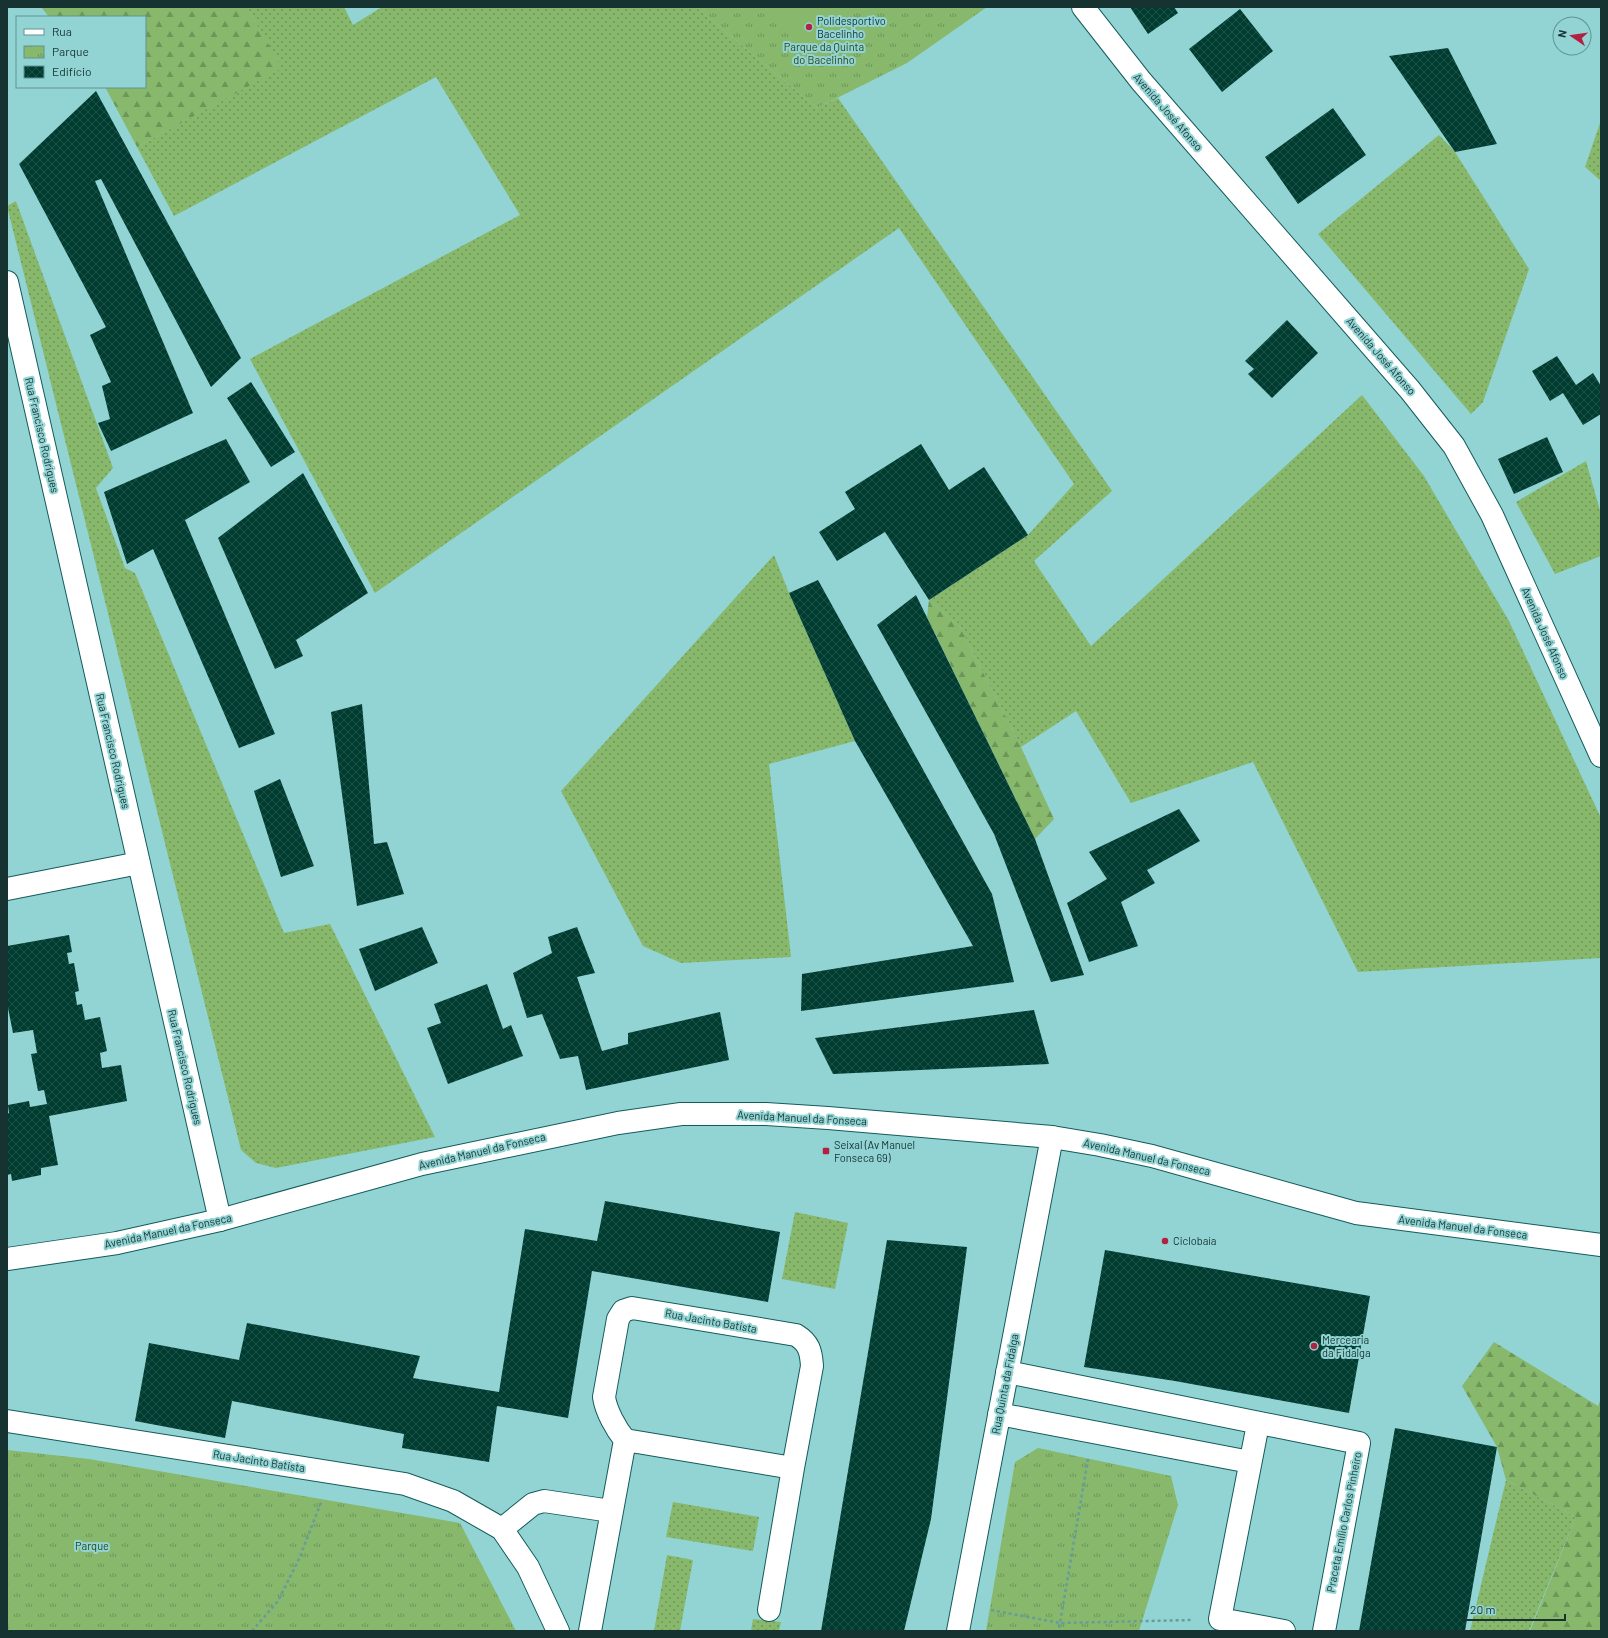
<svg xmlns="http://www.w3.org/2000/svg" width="1608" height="1638" viewBox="0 0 1608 1638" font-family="Barlow,sans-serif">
	<defs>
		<pattern id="grass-dots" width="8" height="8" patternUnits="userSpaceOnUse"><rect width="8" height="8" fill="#87b86c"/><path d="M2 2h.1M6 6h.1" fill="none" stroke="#6d9659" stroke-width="1.8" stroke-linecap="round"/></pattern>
		<pattern id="forest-firs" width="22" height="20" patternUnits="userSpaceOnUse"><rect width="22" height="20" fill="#87b86c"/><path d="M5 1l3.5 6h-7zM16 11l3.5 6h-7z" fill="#6d9659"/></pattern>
		<pattern id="park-tufts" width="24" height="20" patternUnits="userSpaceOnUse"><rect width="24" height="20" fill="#87b86c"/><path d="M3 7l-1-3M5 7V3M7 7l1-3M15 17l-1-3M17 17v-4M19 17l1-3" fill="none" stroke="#6d9659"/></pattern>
		<pattern id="building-cross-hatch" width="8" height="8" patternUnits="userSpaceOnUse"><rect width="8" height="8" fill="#013c30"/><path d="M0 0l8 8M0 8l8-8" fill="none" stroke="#1d5046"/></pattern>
	</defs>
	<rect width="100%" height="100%" fill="#92d4d4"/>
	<path fill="url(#grass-dots)" d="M247,7H344L353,25L382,7H696L817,108L838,98L1112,491L1034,561L1091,646L1362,395L1424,476L1509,621L1601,818V958L1358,972L1253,762L1131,803L1076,711L1021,747L960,627L929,600L1028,535L1074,484L899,228L375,593L250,359L520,215L436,77L174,216L137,147L281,68Z
		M1601,120V181L1585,167Z
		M1439,135L1455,152L1529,269L1483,402L1471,414L1318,234Z
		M16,201L113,468L96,488L125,568L135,573L284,933L330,924L435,1137L276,1168L256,1163L241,1150L7,206Z
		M1586,461L1601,514V556L1555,574L1516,502Z
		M774,555L789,593L855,741L769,764L791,957L681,963L643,946L561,791Z
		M795,1212L848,1223L835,1289L782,1279Z
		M1506,1480L1576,1517L1529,1631H1470Z
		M673,1502L759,1517L753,1551L666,1537Z
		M667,1555L693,1560L680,1631H654Z
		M753,1619L781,1622L779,1631H751Z"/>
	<path fill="url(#forest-firs)" d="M41,7H247L282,68L137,147L105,87H145V17H49Z
		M929,600L960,627L1021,747L1054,819L1035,839L927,617Z
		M1494,1342L1598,1406L1601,1398V1631H1530L1576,1517L1506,1480L1497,1447L1462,1386Z"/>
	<path fill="url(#park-tufts)" d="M696,7H987L907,63L817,108Z
		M1038,1448L1171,1476L1178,1505L1139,1631H986L1015,1462Z
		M7,1450L89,1459L460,1523L516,1631H7Z"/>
	<path fill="#87b86c" d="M768,7H852L807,48Z"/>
	<path fill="url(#building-cross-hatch)" d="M1130,7H1174L1178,13L1148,34Z
		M1240,9L1273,51L1222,92L1189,49Z
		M1448,48L1497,144L1455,152L1389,56Z
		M96,91L241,358L211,387L101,179L95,181L193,413L111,451L98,423L110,419L102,386L111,382L90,335L106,327L19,164Z
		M1333,108L1366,155L1298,204L1265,157Z
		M1287,320L1318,353L1272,398L1248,374L1254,369L1245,361Z
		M1557,356L1576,385L1593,373L1601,386V414L1583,425L1563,393L1550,401L1532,371Z
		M251,382L295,452L271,467L227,398Z
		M1547,437L1563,472L1514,494L1498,459Z
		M226,439L250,482L185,520L275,734L239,748L153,549L127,564L104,492Z
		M921,444L949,490L984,467L1028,535L929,600L885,532L837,561L819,532L855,509L845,492Z
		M303,473L368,593L296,640L303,656L275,669L218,538Z
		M818,580L992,894L1014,982L801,1011L802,974L973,946L855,741L789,593Z
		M916,595L1035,839L1084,975L1051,982L994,834L877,625Z
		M362,704L374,844L387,842L404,894L357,906L331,712Z
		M280,779L314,866L281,877L254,791Z
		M1179,809L1200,841L1147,870L1155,883L1121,902L1138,946L1089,962L1067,903L1107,879L1089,852Z
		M422,927L438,963L375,991L359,949Z
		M577,927L595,973L577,977L602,1051L628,1044V1033L720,1012L729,1060L586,1090L578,1056L560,1059L542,1014L527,1018L513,973L552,953L548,937Z
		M69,935L72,952L67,953L69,964L74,963L79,991L75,992L77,1005L82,1004L85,1020L100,1017L107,1051L100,1053L102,1068L121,1065L127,1101L49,1116L58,1165L41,1168V1175L12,1181L11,1174L7,1175V1114L9,1113L8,1105L29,1101L30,1107L47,1104L44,1090L38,1091L31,1054L37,1053L33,1030L13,1033L7,1003V946Z
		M487,984L503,1029L511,1025L523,1056L448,1084L427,1028L441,1023L434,1004Z
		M1034,1010L1049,1064L833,1074L815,1038Z
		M605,1201L780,1232L768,1302L592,1271L568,1418L497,1406L489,1462L402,1448L404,1434L232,1401L225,1438L135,1421L149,1343L239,1360L247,1323L420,1356L413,1378L499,1392L525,1229L597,1241Z
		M887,1240L967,1247L931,1519L904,1631H821Z
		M1105,1250L1370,1296L1349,1413L1175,1381L1084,1367Z
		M1395,1428L1497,1447L1465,1631H1359Z"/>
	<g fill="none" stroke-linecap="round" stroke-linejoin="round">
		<g stroke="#145b5b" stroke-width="24">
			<path id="street" d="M7,282L220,1220
				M7,889L139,863
				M632,1308L796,1335C809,1343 811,1351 812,1366L793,1468L625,1440C616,1429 606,1411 604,1397L618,1319L623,1311Z
				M1007,1372L1359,1443L1324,1631
				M999,1414L1250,1462
				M7,1421L405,1484L453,1501L502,1529L528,1567L558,1631
				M1258,1424L1220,1619L1284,1631
				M502,1529L533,1504L544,1501L611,1511
				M769,1610L793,1468
				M590,1631L625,1440
				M958,1631L1052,1137"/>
		</g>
		<g stroke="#145b5b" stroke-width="24">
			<path id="secondary" d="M1083,7L1141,81L1410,390L1454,446L1492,515L1601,756
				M7,1259L117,1243L220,1220L422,1164L618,1123L681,1114H766L828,1118L1052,1137L1100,1145L1152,1156L1356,1213L1601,1245"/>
		</g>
		<path stroke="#679c9b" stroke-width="2.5" stroke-dasharray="3 3" stroke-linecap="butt" d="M1088,1459L1060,1623L1192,1620
			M991,1610L1060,1623L1058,1631
			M7,1626L9,1631
			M252,1631L278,1601L299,1559L322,1500"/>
		<use href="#street" stroke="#fff" stroke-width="22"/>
		<use href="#secondary" stroke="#fff" stroke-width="22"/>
	</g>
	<g fill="#b32142" stroke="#92d4d4" stroke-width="1.5">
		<circle cx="809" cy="27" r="4"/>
		<rect x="822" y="1147" width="8" height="8" rx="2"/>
		<circle cx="1165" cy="1241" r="4"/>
		<circle cx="1314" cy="1346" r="4"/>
	</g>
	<g text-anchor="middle" stroke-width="4" stroke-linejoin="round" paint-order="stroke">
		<g font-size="11" fill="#163231" stroke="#92d4d4" text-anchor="start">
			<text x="817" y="25">Polidesportivo<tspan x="817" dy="13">Bacelinho</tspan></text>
			<text x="834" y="1149">Seixal (Av Manuel<tspan x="834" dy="13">Fonseca 69)</tspan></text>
			<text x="1173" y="1245">Ciclobaía</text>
			<text x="1322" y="1344">Mercearia<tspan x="1322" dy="13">da Fidalga</tspan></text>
		</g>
		<g font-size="11" fill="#2a431a" stroke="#92d4d4">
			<text x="824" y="51">Parque da Quinta<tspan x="824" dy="13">do Bacelinho</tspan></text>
			<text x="92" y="1550">Parque</text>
		</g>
		<g font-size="11" fill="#163231" stroke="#92d4d4">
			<text transform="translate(1168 112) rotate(49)" y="4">Avenida José Afonso</text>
			<text transform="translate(1381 356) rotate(49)" y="4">Avenida José Afonso</text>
			<text transform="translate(42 435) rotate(77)" y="4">Rua Francisco Rodrigues</text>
			<text transform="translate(1545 633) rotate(66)" y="4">Avenida José Afonso</text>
			<text transform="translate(113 751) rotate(77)" y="4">Rua Francisco Rodrigues</text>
			<text transform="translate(185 1067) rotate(77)" y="4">Rua Francisco Rodrigues</text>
			<text transform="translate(802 1118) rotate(3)" y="4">Avenida Manuel da Fonseca</text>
			<text transform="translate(482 1151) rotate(-13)" y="4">Avenida Manuel da Fonseca</text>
			<text transform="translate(1147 1157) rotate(13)" y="4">Avenida Manuel da Fonseca</text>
			<text transform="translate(1463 1227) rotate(7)" y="4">Avenida Manuel da Fonseca</text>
			<text transform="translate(168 1231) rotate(-12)" y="4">Avenida Manuel da Fonseca</text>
			<text transform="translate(711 1321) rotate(10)" y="4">Rua Jacinto Batista</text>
			<text transform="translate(1005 1384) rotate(-79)" y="4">Rua Quinta da Fidalga</text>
			<text transform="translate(259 1461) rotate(9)" y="4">Rua Jacinto Batista</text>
			<text transform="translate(1344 1522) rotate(-79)" y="4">Praceta Emílio Carlos Pinheiro</text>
		</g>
	</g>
	<rect width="1608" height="1638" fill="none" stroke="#163231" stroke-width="16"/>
	<rect x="16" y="16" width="130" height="72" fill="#92d4d4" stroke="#609393"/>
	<rect x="24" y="29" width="20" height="6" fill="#ffffff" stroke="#609393"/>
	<text x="52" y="36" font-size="12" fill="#163231">Rua</text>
	<rect x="24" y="46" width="20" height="12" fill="url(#park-tufts)" stroke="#609393"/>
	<text x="52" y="56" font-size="12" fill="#163231">Parque</text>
	<rect x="24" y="66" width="20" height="12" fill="url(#building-cross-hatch)" stroke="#609393"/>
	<text x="52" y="76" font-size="12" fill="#163231">Edifício</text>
	<g transform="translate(1572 36) rotate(283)"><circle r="19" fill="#92d4d4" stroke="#609393"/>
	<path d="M0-3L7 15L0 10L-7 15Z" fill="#b32142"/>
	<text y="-6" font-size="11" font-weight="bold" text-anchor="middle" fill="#163231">N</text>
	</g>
	<path d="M1464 1614v6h101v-6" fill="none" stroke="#163231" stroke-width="2"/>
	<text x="1470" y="1614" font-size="12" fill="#163231" stroke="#92d4d4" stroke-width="3" paint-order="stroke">20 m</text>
</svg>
